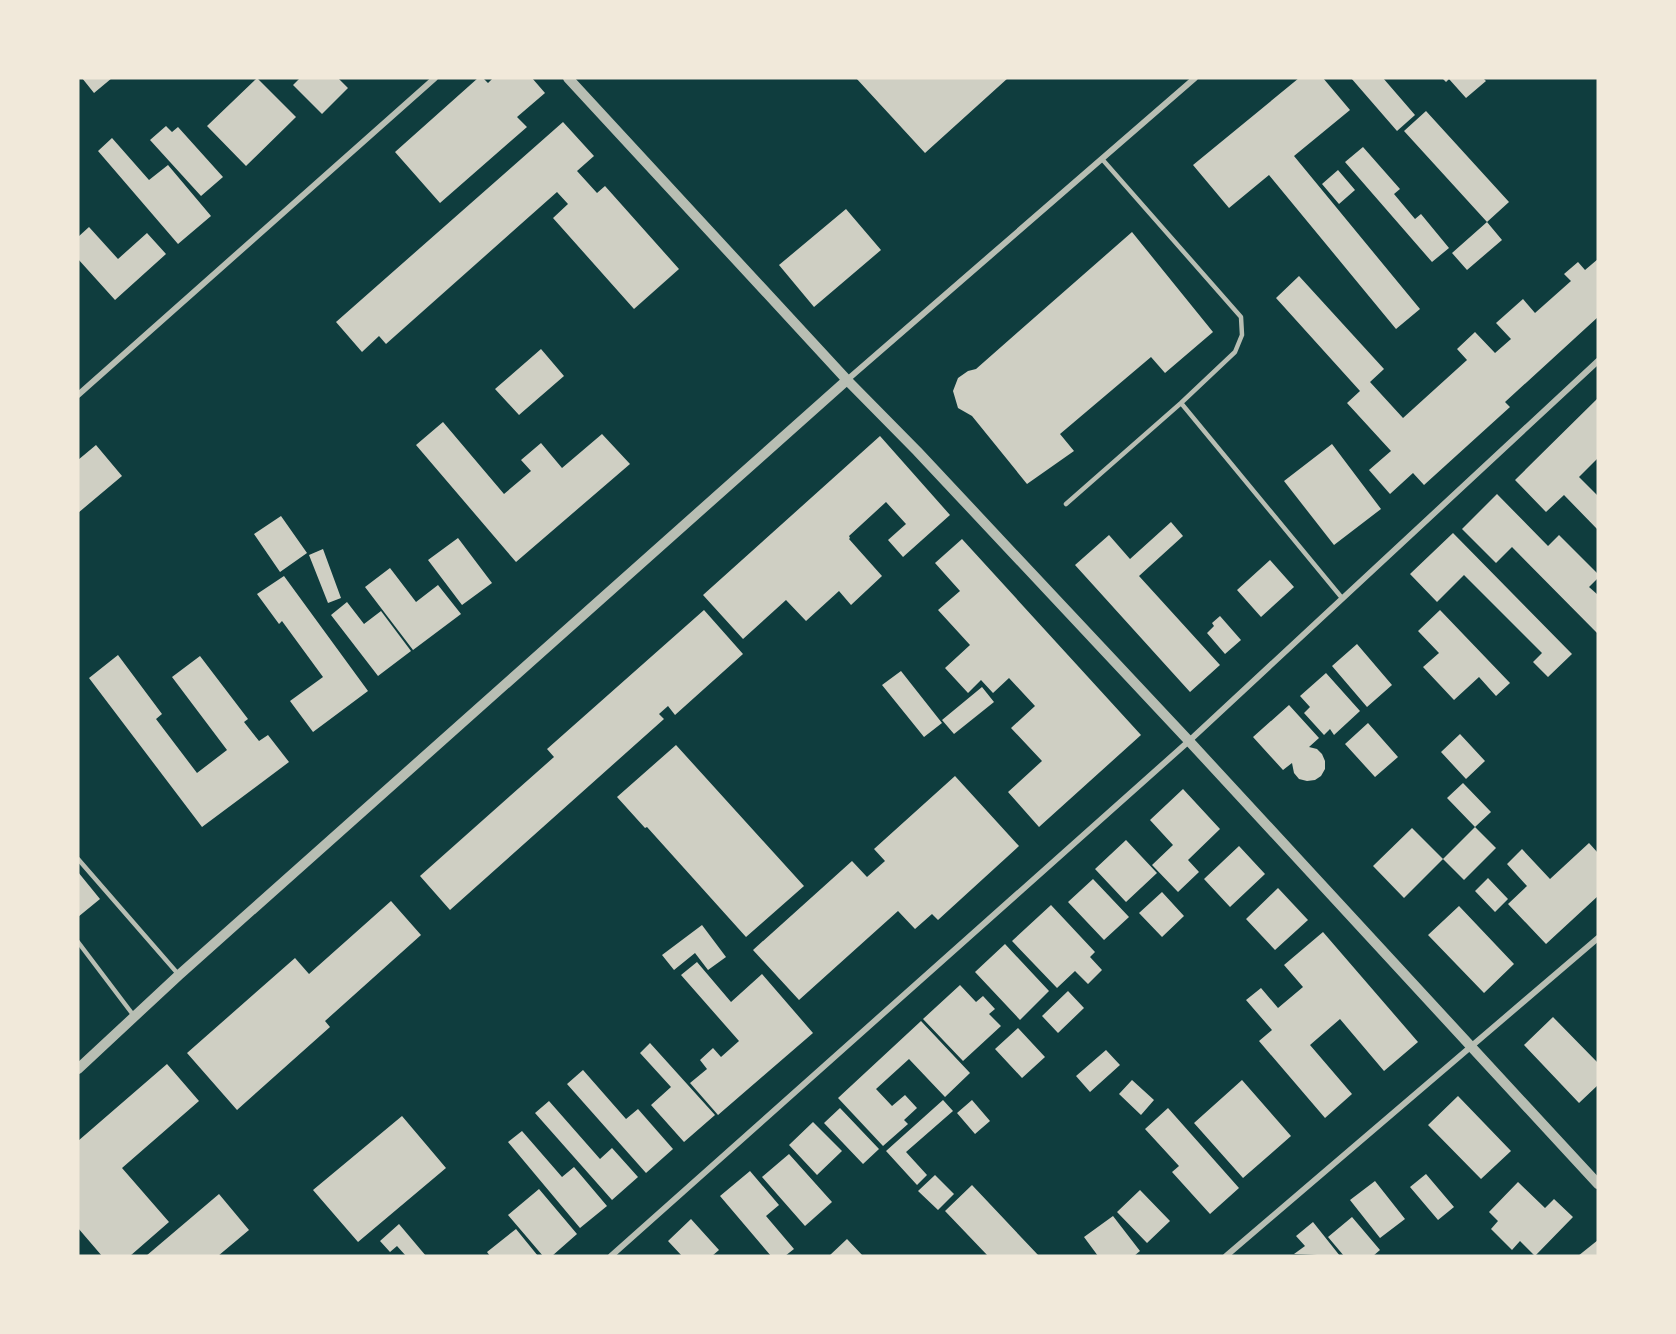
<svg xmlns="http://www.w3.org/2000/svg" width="1676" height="1334" viewBox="0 0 1676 1334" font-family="'Libre Baskerville',serif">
	<rect width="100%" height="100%" fill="#0f3d3e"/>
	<path fill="#cfcfc3" d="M82,78H112L94,93Z
		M257,78L296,117L246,166L207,126Z
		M300,78H338L348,88L322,114L293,85Z
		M478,78H483L488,83L493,78H532L545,93L517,117L527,127L440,203L395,152Z
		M856,78H1008L925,153Z
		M1299,78H1323L1350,110L1294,156L1420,309L1396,329L1269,175L1229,208L1193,165Z
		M1351,78H1383L1415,115L1397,131Z
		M1442,78H1483L1486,81L1466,98L1449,79L1446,82Z
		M1426,111L1509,202L1487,222L1404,131Z
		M563,122L594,156L577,171L597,193L605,186L679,269L634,309L553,218L568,204L557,192L386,344L379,336L362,352L336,322Z
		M166,126L172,132L178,127L223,177L201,196L150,140Z
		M112,138L149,180L168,165L211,216L178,244L98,151Z
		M1363,147L1400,189L1394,194L1415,219L1421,214L1449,248L1432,262L1345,162Z
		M1338,170L1355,190L1339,204L1322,184Z
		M846,209L881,250L814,307L779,265Z
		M1487,222L1502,240L1467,270L1452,253Z
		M89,227L118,259L147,233L166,254L115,300L78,259V237Z
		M1132,232L1213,332L1165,373L1151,357L1060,434L1074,451L1027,484L972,416L958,408L953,391L958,378L968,371L976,369Z
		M1598,259V317L1505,402L1510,407L1424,485L1413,473L1390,494L1369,470L1391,451L1347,403L1360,391L1276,298L1299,276L1384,369L1370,382L1403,418L1467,360L1457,349L1475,332L1495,353L1511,339L1496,323L1523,299L1535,313L1571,281L1564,274L1578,262L1585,270Z
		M541,349L564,376L519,415L495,389Z
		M1598,398V458L1579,477L1598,496V530L1564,495L1546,512L1515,480Z
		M443,422L504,494L531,471L521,460L541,443L562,468L602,434L630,464L516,562L416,445Z
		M880,436L950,515L903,557L888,540L906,524L886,502L849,536L850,538L849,539L882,576L851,605L839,591L806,621L786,600L743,639L703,595Z
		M1332,444L1381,509L1334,545L1284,481Z
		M96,445L122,476L78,513V460Z
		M1497,494L1548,546L1559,535L1598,574V578L1589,587L1598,595V634L1512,547L1496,563L1462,529Z
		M281,516L307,553L280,572L254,534Z
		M1171,522L1183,536L1139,576L1220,665L1190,692L1075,565L1109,535L1130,559Z
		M1453,533L1572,654L1548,677L1533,662L1542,653L1464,575L1437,602L1410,574Z
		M458,538L492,583L462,605L428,560Z
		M962,539L1141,735L1039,827L1008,792L1042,761L1011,728L1035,706L1009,678L993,693L981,680L968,693L945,668L970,645L938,610L960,591L935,563Z
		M323,549L341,598L328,603L309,555Z
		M1270,560L1294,587L1261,617L1237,590Z
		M390,568L416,602L438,585L461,614L413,650L365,587Z
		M284,576L368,691L313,732L290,701L323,677L282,621L279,624L257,594Z
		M347,602L364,624L381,611L411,651L378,676L331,615Z
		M704,610L743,654L675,715L668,706L659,714L664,719L450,910L420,876L554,757L547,749Z
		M1440,610L1510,683L1496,696L1479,677L1454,700L1423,667L1439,653L1418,631Z
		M1220,616L1241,640L1225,654L1207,633L1214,626L1212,623Z
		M1357,644L1392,685L1367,707L1332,666Z
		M118,655L162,714L156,719L197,773L227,750L172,677L200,656L248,719L244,722L259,741L268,735L289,762L202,827L89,678Z
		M901,671L942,723L924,737L882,685Z
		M1326,673L1360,711L1334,735L1330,729L1324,735L1304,713L1310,707L1300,696Z
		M982,687L994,702L954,734L942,720Z
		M1289,705L1319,738L1309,747L1317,749L1322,754L1325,761V769L1321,776L1315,780L1307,781L1299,779L1294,773L1292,763L1283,770L1253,737Z
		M1368,723L1398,757L1375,777L1345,744Z
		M1460,734L1485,761L1466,779L1441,752Z
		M676,745L804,886L746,937L647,827L645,828L617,797Z
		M955,776L1019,846L938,920L932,914L915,929L898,911L799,1000L753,950L852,861L867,877L885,861L874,849Z
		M1463,783L1491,812L1475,827L1447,798Z
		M1183,789L1220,829L1188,860L1199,872L1178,892L1152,865L1173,845L1150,820Z
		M1475,827L1496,848L1464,880L1443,859Z
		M1412,828L1443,859L1404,898L1373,866Z
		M1126,840L1157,873L1126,902L1095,869Z
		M1589,843L1598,853V896L1546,944L1508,904L1527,886L1507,864L1522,849L1550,879Z
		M1239,846L1265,874L1230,907L1204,879Z
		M78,872L100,899L78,917Z
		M1488,878L1508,899L1495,912L1475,891Z
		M1093,879L1129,917L1104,940L1068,902Z
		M1278,888L1308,920L1275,950L1246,919Z
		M1162,892L1184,916L1162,937L1139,913Z
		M391,901L421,935L325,1021L330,1027L237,1110L187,1053L295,958L309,974Z
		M1051,905L1095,952L1090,957L1102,970L1088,984L1075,971L1057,988L1012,941Z
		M1459,906L1514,964L1484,993L1428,935Z
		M702,925L726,957L708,970L695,953L674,970L662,955Z
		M1323,932L1418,1042L1384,1071L1340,1019L1310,1045L1352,1094L1325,1118L1259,1041L1272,1030L1246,1000L1261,988L1278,1008L1303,987L1284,965Z
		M1005,944L1049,991L1020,1020L975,972Z
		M697,962L731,1002L762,974L813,1033L718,1115L690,1083L707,1069L700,1060L713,1048L721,1057L739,1041L681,975Z
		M960,985L976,1002L983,996L995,1009L989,1014L1001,1026L963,1061L923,1019Z
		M1068,991L1084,1008L1058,1033L1042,1016Z
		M1553,1017L1598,1063V1085L1579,1103L1524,1045Z
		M921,1021L970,1073L945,1097L909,1059L876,1089L892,1106L905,1095L917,1108L904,1120L908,1124L883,1146L838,1098Z
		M1018,1028L1045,1057L1022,1078L995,1049Z
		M650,1043L715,1115L684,1142L651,1105L671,1087L640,1053Z
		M1106,1050L1120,1065L1090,1092L1076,1076Z
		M167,1064L199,1101L122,1168L169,1222L130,1256H102L78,1228V1141Z
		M583,1070L626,1119L638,1109L673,1149L646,1173L567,1084Z
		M1132,1080L1154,1100L1141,1115L1119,1094Z
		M1242,1080L1291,1136L1243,1178L1194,1123Z
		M1458,1096L1511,1151L1481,1179L1428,1125Z
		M943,1100L953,1111L906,1152L927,1175L917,1185L886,1151Z
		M972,1100L990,1121L975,1134L957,1113Z
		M549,1101L600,1159L612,1148L638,1177L612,1200L535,1113Z
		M840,1108L879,1149L863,1164L824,1123Z
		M1168,1108L1239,1188L1210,1214L1172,1172L1179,1166L1145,1129Z
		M402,1116L446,1168L358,1242L313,1190Z
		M813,1122L842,1151L817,1175L789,1145Z
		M522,1131L562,1177L574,1167L607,1206L580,1228L508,1142Z
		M789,1154L832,1202L805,1226L762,1177Z
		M750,1171L779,1205L766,1216L794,1249L785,1256H771L720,1196Z
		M1426,1174L1454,1207L1438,1220L1410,1187Z
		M935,1175L954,1194L938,1210L918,1191Z
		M1375,1181L1405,1219L1380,1238L1350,1200Z
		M1518,1182L1545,1208L1554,1199L1573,1217L1535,1256L1520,1241L1512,1250L1491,1229L1498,1221L1489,1212Z
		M972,1185L1039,1256H988L945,1211Z
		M539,1189L577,1234L552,1256H543L508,1215Z
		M1140,1190L1170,1221L1147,1243L1117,1212Z
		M219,1194L249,1230L218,1256H146Z
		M1113,1216L1140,1251L1134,1256H1098L1084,1237Z
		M1352,1217L1380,1250L1373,1256H1344L1328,1237Z
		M691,1219L719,1250L712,1256H682L668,1241Z
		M1313,1222L1340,1256L1294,1254L1305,1246L1296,1236Z
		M399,1224L426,1256H406L397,1246L390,1252L380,1241Z
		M516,1229L538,1256H490L487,1252Z
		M847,1239L863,1256H829Z
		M1598,1240V1256H1578Z"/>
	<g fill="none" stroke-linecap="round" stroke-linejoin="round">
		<path stroke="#b8beb3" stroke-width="4.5" d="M1181,403L1342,598
			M1066,504L1181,403L1235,352L1242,335L1241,317L1102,159
			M78,859L179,975
			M78,942L134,1016"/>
		<path stroke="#b8beb3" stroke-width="6" d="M847,380L1195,78
			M78,395L435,78
			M611,1256L1189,741L1598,361
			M1226,1256L1598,938"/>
		<path stroke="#b8beb3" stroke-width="10" d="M568,78L847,380L917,451L1189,741L1598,1184
			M78,1069L179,975L847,380"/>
	</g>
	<rect width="1676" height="1334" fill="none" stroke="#f1e9da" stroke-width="159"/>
</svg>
